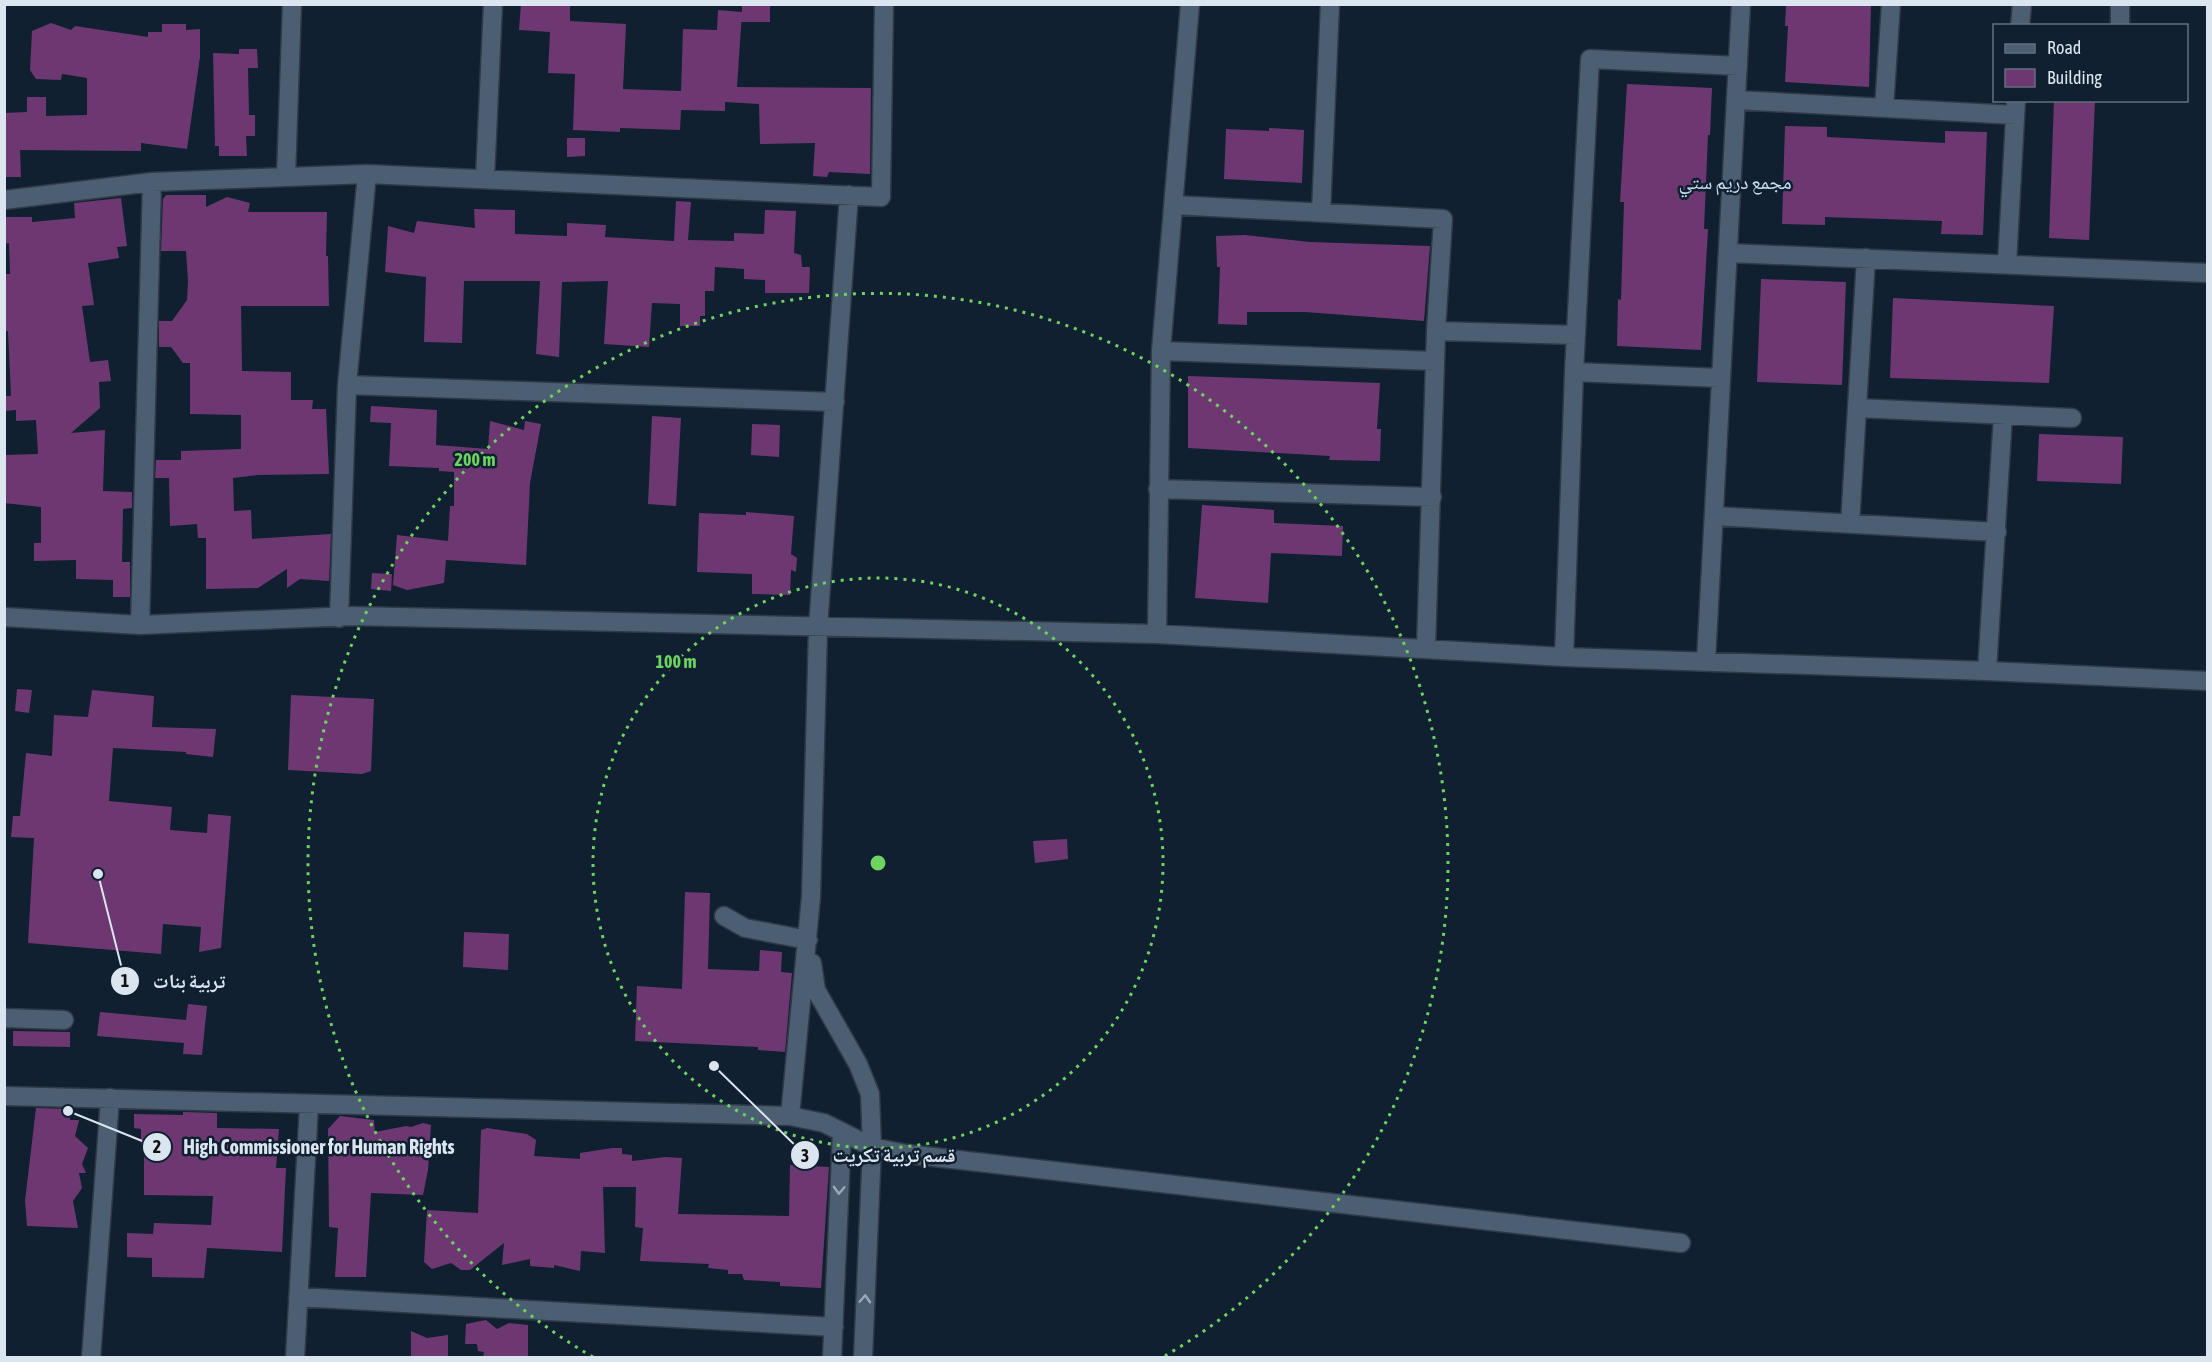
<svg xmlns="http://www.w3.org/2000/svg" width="2212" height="1362" viewBox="0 0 2212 1362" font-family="'Asap Condensed','Noto Naskh Arabic',sans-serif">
	<rect width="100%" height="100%" fill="#102030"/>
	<path fill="#6d3872" d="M521,4H570V21L626,24L623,89L681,91L683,29L717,30L718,10L742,12V4H770V22H741L742,12L737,87L871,88L870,174L829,172L827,177L813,176L815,143L760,144L759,104L725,102V111L681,110L680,130L620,128V132L573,130L575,74L548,73L550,32L519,30Z
		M1786,4H1871L1869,87L1785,82L1788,26H1785Z
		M51,23L71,30L75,26L148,37V32H162V24H186V30L200,29V57L187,149L141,143V151L20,150L21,177H4V113L27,112V97H46V116L87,115V78L62,74L61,80L36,79L30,70L32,31Z
		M239,49H257L258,68H248L249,115H255V136H246L247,156H219V146H215L213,53L239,54Z
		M1627,84L1712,88L1710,135H1708L1704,229H1708L1701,350L1617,346L1618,299L1621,300L1624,202H1620Z
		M2054,100H2095L2089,240L2049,238Z
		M1785,126L1827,127V137L1945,143V131L1987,132L1983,235L1941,234L1942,221L1825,217V225L1782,224Z
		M1269,128L1304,130L1302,183L1224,179L1226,129L1269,131Z
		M567,138H585V156L567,157Z
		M166,195H206V207L227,197L250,203L248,212H327L326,256H328L329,306H241L242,371L291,372V400H313L312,409H326L329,474L258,475L233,478L234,511L251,510L252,539L331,534L329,581L300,579L287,588V569L258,588L206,589V538H198L197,524L170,526L169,478H155L156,460H181V451L241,449V415L190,414V363H183L171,347H159V321H172L187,300L188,281L186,251H161L163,199Z
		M121,198L127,246L117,247L119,258L88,263L94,305L82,306L90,362L108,360L111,381L99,382L100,408L71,433L105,430L103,491L132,492V508L123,509L122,562H130V597H113V580L76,579V560L34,561V543H41V507L4,503V455L38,454L36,420L16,421V410L5,411V396H11L8,331H4V274H10L9,243L4,244V217H32V222L75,218L74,203Z
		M676,201L691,202L688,240L734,241V233L764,234L765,210L796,211L794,253L801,255L802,267H810L809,293H765V280L744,279V269L715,267L714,291H705V316H700V326H680V304L652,303L649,347L604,344L608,281L562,282L559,357L536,354L540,281H464L462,343L424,342L426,277L385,272L388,226L414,233L417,221L475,228L474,209L515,210V234L567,236V223L606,225L605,237L674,241Z
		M1245,235L1310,242L1430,246L1424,321L1305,312H1247V325L1218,324L1220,267H1217L1216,236Z
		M1761,279L1846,282L1842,385L1757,382Z
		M1893,298L2054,306L2049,383L1890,378Z
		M1188,376L1380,383L1377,429H1381L1380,461L1329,460L1330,456L1188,448Z
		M371,406L437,410L436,445L488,449L490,421L524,430L525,421L541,424L530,483L526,565L446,560L444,583L407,590L393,585L397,535L448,541L450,506H454V472L439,471V468L389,466L391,423L370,422Z
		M652,416L681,418L676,506L648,504Z
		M752,424L780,425L779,457L751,455Z
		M2039,434L2123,437L2121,484L2037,481Z
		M1202,505L1274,510V523L1343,526L1342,556L1271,553L1268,603L1195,598Z
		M746,512L794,516L791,554L797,558L796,572L791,570L790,595L752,594V574L697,572L699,513L746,515Z
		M372,573L392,574L391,591L371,589Z
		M17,689L32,690L29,713L15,711Z
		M92,690L154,696L152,727L216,729L213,757L186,754V752L113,748L109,801L172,807L170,830L207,833L208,814L231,816L221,948L199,952L201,927L163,924L161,954L28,943L34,838L11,837L13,816H20L26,753L52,756L54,715L88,717Z
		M291,695L374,699L371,771L362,774L288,770Z
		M1067,839L1068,859L1035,863L1033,841Z
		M685,892L710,893L708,969L759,971L760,950L782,952L781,972L792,973L785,1052L758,1050V1047L635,1041L637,986L682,989Z
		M464,932L509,934L508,970L463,967Z
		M188,1004L207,1006L202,1055L183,1054L184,1043L97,1036L100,1012L186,1020Z
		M13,1031L70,1032V1047L13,1046Z
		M36,1108L70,1109V1120H79L75,1136L88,1148L82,1164L86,1173H79L82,1188L73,1201L78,1228L27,1226L25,1201Z
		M183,1112L217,1113V1128L279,1129L276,1168H286L282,1252L207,1248L204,1278L152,1277V1258L127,1257V1233L153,1234L154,1223L211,1225L213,1196L144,1195V1145H141V1129L134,1128V1114L183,1115Z
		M340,1116L374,1120L375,1132L406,1126L411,1127L423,1123L431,1125L428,1170L423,1195L371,1193L366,1277H335L338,1228L329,1227L328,1129Z
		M487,1128L527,1134L536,1140L534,1156L580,1159V1153L612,1148H622V1154L632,1155V1161L666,1157L682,1158L678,1214L789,1216L790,1165L829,1167L821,1288L780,1286V1282L744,1280L742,1274H728V1270L708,1268L709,1264L640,1261L643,1228L635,1227L636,1187H603L605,1253L581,1251L580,1271L554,1265V1268L530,1266V1259L502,1265L504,1243L470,1270H461L451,1263L432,1269L424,1262L427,1210L478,1213L481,1130Z
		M486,1320L497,1329L509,1323L528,1325V1358H483L484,1352L478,1351L477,1344H465L466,1324Z
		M411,1331L427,1338L448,1335V1358H411Z"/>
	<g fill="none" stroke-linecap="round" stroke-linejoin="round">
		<g stroke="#303947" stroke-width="21">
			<path id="minor" d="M2020,26L2022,4
				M2120,26V4
				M1736,100L2015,115
				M1884,108L1891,4
				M286,176L292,4
				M485,178L493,4
				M4,200L152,182L367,174L881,197L884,4
				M1173,205L1443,219L1436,331L1426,648
				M1321,212L1330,4
				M1728,253L2208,273
				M2007,264L2016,100
				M1436,331L1575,335
				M1161,351L1435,361
				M1574,372L1721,378
				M347,385L835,402
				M1857,408L2072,418
				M1158,489L1432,497
				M1714,516L1997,532
				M1850,524L1866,258
				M4,617L140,625L352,616L1157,634L1564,657L1987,671L2208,681
				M339,618L347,385L367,174
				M140,625L152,182
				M1157,634L1161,351L1190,4
				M1564,657L1574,372L1590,59L1738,66
				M1706,661L1741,4
				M1987,671L2003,415
				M724,916L745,928L808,940
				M812,963L816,990L858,1064L870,1094L872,1147L863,1358
				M4,1018L64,1020
				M4,1096L790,1116L824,1123L872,1147L907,1154L1681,1243
				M790,1116L811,897L818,628L849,195
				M298,1297L834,1327
				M91,1358L110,1098
				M295,1358L309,1105
				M832,1358L842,1132"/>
		</g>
		<use href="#minor" stroke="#4c5e71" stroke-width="18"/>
	</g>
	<defs><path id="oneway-chevron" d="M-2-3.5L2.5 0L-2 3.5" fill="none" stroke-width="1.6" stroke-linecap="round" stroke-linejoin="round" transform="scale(1.5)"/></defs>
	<g stroke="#9ba8b7">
		<use href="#oneway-chevron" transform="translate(839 1190) rotate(92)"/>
		<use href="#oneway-chevron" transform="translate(865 1299) rotate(-87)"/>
	</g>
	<g fill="none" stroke="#6dd361" stroke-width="3" stroke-dasharray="3 6">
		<circle cx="878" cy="863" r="285"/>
		<path d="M593 1357A570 570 0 1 1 1163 1357"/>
	</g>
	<g text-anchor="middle" stroke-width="5" stroke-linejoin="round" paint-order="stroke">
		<g font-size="20" fill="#c8ddf3" stroke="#102030">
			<text x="1735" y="189">مجمع دريم ستي</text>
		</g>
	</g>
	<circle cx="878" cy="863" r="9" fill="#6dd361" stroke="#102030" stroke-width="3"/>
	<g font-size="18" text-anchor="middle" font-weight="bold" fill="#6dd361" stroke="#102030" stroke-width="5" stroke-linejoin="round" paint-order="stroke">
		<text x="475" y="466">200 m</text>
		<text x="676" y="668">100 m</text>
	</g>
	<path fill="none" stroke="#dbe5f0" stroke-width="2" d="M98 874L125 981M68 1111L157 1147M714 1066L805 1155"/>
	<g fill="#dbe5f0" stroke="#102030" stroke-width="2">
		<circle cx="98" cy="874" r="6"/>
		<circle cx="68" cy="1111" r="6"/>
		<circle cx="714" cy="1066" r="6"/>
		<circle cx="125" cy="981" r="15"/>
		<circle cx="157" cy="1147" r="15"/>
		<circle cx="805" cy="1155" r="15"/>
	</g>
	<g font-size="18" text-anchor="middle" font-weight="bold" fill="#111">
		<text x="125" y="987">1</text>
		<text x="157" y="1153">2</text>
		<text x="805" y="1162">3</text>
	</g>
	<g font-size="20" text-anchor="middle" font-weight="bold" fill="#dbe5f0" stroke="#102030" stroke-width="5" stroke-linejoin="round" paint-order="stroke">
		<text x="189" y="988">تربية بنات</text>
		<text x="319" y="1154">High Commissioner for Human Rights</text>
		<text x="894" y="1162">قسم تربية تكريت</text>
	</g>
	<rect width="2212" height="1362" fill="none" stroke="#dbe5f0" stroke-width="12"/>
	<rect x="1993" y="24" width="195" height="78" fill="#102030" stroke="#616f7d" stroke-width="1.5"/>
	<rect x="2005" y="44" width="30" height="9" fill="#4c5e71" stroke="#616f7d" stroke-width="1.5"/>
	<text x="2047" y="54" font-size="18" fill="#dbe5f0">Road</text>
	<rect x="2005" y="69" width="30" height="18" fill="#6d3872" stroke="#616f7d" stroke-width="1.5"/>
	<text x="2047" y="84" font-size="18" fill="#dbe5f0">Building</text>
</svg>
